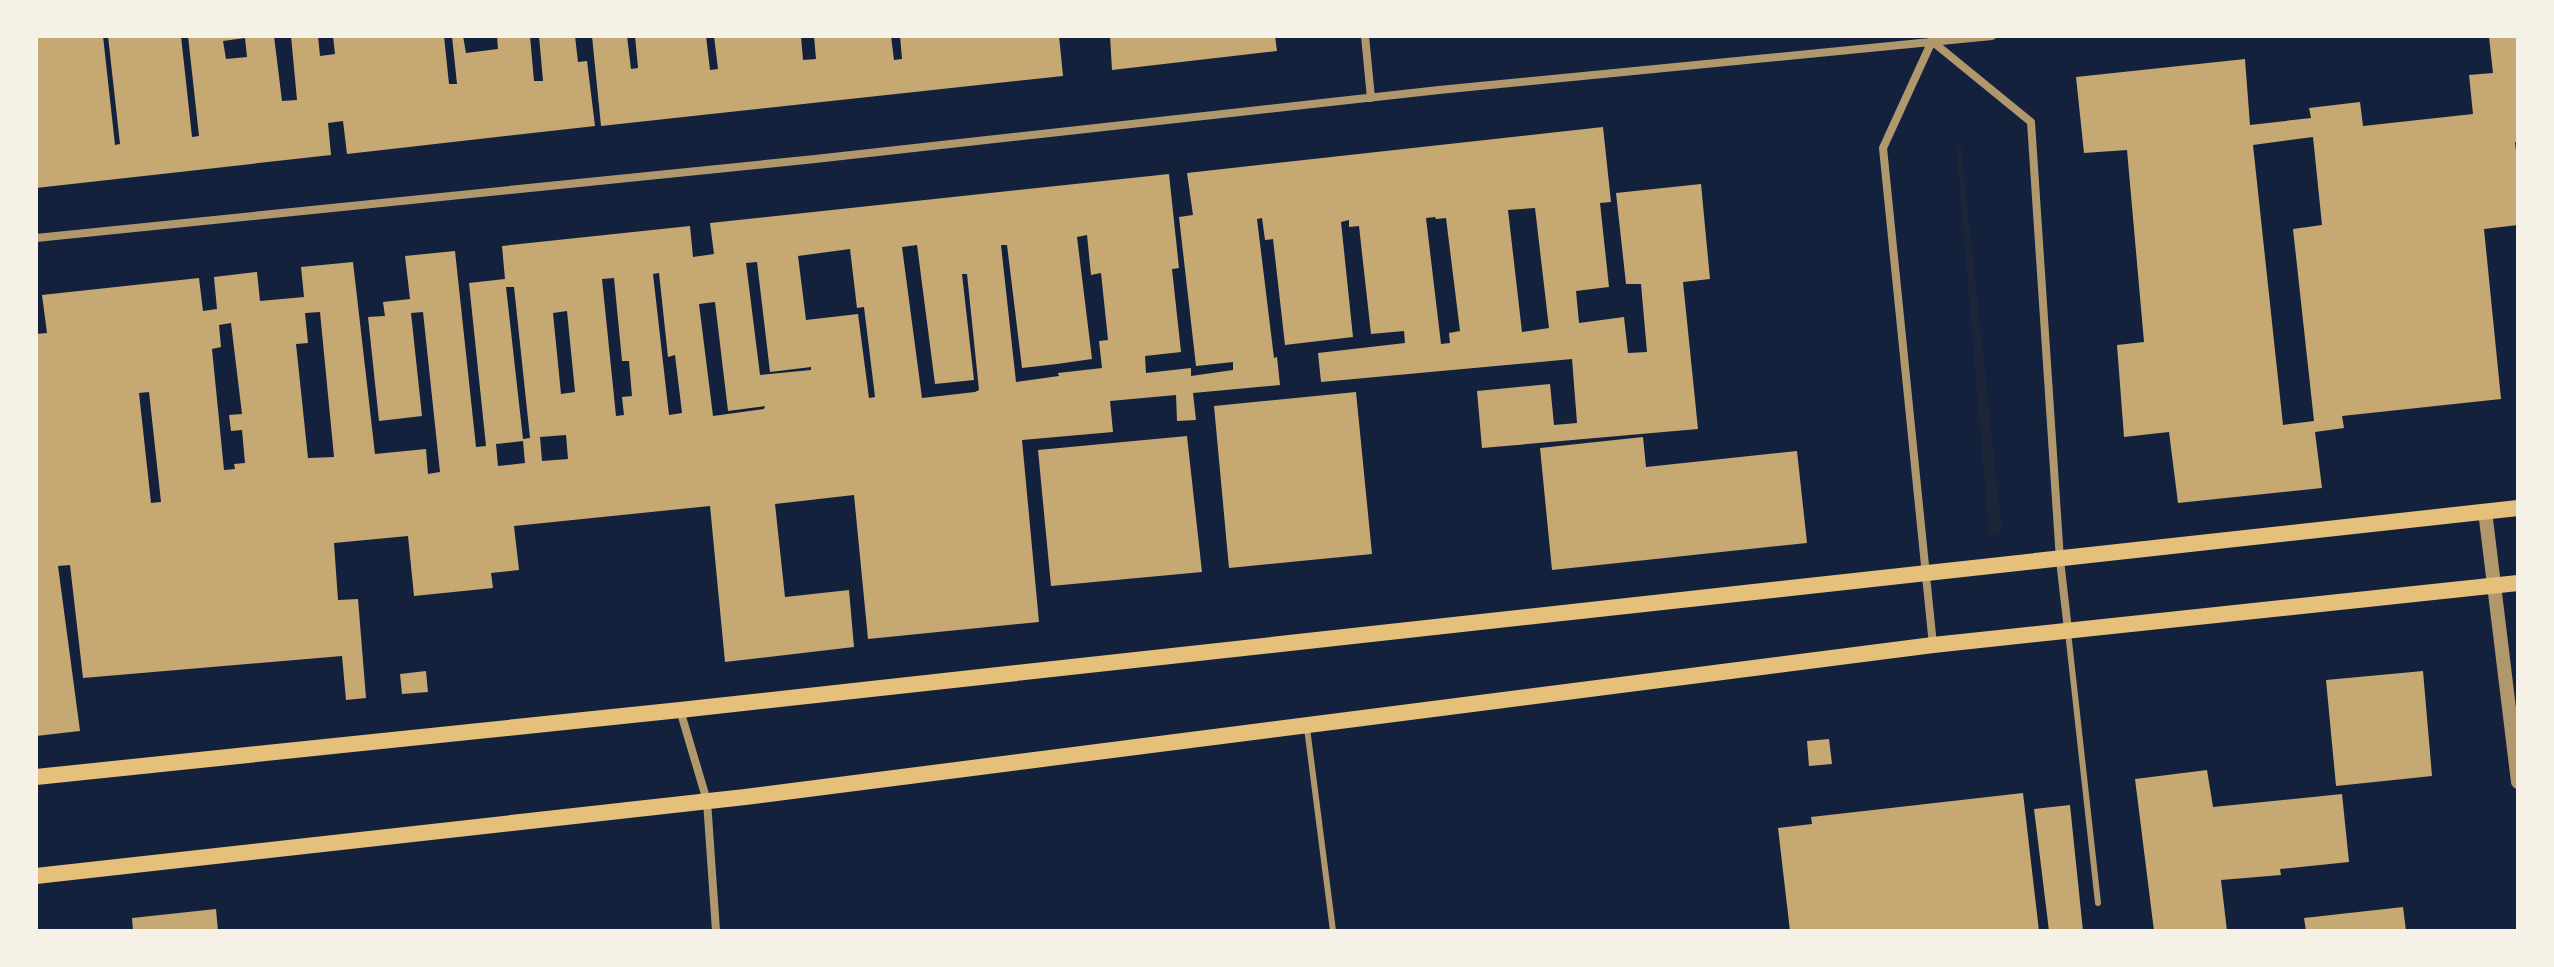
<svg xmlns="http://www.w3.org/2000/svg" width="2554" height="967" viewBox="0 0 2554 967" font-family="Lato,sans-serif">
	<rect width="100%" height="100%" fill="#14213d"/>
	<path fill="#1d2539" d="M1956,143L1961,146L2002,532L1989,534Z"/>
	<path fill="#c6a872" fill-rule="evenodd" d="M36,36H103L115,145L120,144L108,36H181L192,137L199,136L188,36H274L282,101L297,100L291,36H318L320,56L335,54L333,36H444L449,84H457L452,36H463L466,53L498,49L497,36H530L534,81H543L539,36H575L578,62L587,61L595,126L347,154L343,121L328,123L331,155L36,188ZM245,38L247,57L226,59L223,41Z
		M592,36H627L631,69L638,68L635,36H706L710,70L718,69L714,36H801L803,60L816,59L814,36H891L894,60L902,59L900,36H1059L1063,76L601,126Z
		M1110,36H1275L1277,51L1112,70Z
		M2518,36V142H2515L2518,169V225L2484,229L2501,399L2342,416L2344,428L2315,432L2322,488L2178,503L2169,432L2124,437L2117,345L2144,342L2127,150L2084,153L2076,77L2245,59L2250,125L2311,118L2309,108L2360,102L2363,126L2473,114L2469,75L2493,73L2489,37ZM2313,137L2322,225L2293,229L2314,421L2283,425L2253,145Z
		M1603,127L1611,202L1600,203L1609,287L1576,291L1579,323L1624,317L1628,353L1647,352L1641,284H1626L1616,193L1701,184L1710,279L1683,282L1698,429L1482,448L1477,391L1550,384L1554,425L1577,423L1572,359L1321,382L1318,353L1405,343L1404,331L1371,334L1359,226L1349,227V220L1341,222L1353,337L1285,345L1273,239L1265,240L1262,218L1257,219L1274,358L1277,357L1280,385L1193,393L1196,420L1177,421L1176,395L1110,401L1113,432L1022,440L1039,622L868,639L854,495L775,504L785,597L849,590L854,647L725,662L710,506L514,526L519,570L491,573L493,588L414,596L408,536L334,543L338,600L358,599L366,698L346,700L342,656L83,678L70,565L58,566L80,731L36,736V334L47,333L42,295L199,278L203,311L217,309L214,277L257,272L260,301L304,297L301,267L353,262L375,454L426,449L428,474L440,472L423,312L411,313L422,416L379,421L368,317L385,316L383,302L410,299L405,256L455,251L476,447L486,446L469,283L505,279L502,246L690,226L693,257L714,254L710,223L1169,174L1179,268L1172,269L1181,352L1145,356L1146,373L1191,368V376L1233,370V362L1196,366L1179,217L1193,215L1187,173ZM1535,208L1549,328L1522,332L1508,210ZM1435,217L1436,219L1446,218L1460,331L1449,333L1450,343L1441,344L1426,218ZM1087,235L1091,275L1101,273L1108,340L1099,341L1102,368L1058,373L1059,376L1016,382L1001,245H1007L1022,368L1057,364L1092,359L1077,237ZM917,245L935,384L974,380L962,274H967L979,390L975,392L922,398L902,247ZM850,249L857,308L864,307L875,397L869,398L858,314L806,320L798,256ZM757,262L770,372L811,367V370L760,375L746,263ZM659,273L668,357L675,355L682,413L669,415L653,274ZM614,278L622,361H629L632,396L622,397L624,415L616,416L602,279ZM506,287H514L530,438L523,439ZM715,302L728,411L765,406L764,409L713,416L699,304ZM567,311L575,392L561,394L553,313ZM320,312L334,457L308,458L296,344L308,343L305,313ZM231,323L242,414L229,415L231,431L242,430L245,463L234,464L235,469L224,470L212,349L221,347L219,325ZM149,392L161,502L151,503L139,393ZM566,435L568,459L542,461L540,437ZM523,441L525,463L498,466L496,444Z
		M1356,392L1372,554L1229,568L1214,406Z
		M1187,436L1202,572L1051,586L1038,450Z
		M1643,437L1646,467L1797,451L1807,543L1552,570L1540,448Z
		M426,671L428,692L402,694L400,674Z
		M2423,671L2432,776L2336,786L2326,680Z
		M1829,739L1832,764L1809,766L1807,741Z
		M2207,770L2213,807L2342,794L2349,862L2280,869L2281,875L2221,880L2227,931H2154L2135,779Z
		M2023,793L2039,931H1790L1778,828L1812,824L1811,817Z
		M2070,805L2083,931H2049L2034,809Z
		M2403,907L2406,931H2306L2304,918Z
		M216,909L218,931H133L132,918Z"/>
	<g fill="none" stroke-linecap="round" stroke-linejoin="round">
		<path stroke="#b1986c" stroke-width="6" d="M2068,632L2098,903
			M1307,728L1333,931"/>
		<path stroke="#b1986c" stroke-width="8" d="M1365,36L1371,98
			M1932,37V41L1883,148L1933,645
			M1933,42L2031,122L2060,560L2068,630
			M36,238L815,159L1439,90L1992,36
			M680,710L707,801L716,931"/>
		<path stroke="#b1986c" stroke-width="14" d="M2485,511L2518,782"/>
		<path stroke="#e5c07b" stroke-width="16" d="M36,777L680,710L2518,508
			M36,876L745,797L1933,645L2518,583"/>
	</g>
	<rect width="2554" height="967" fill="none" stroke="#f6f1e7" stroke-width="76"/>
</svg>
